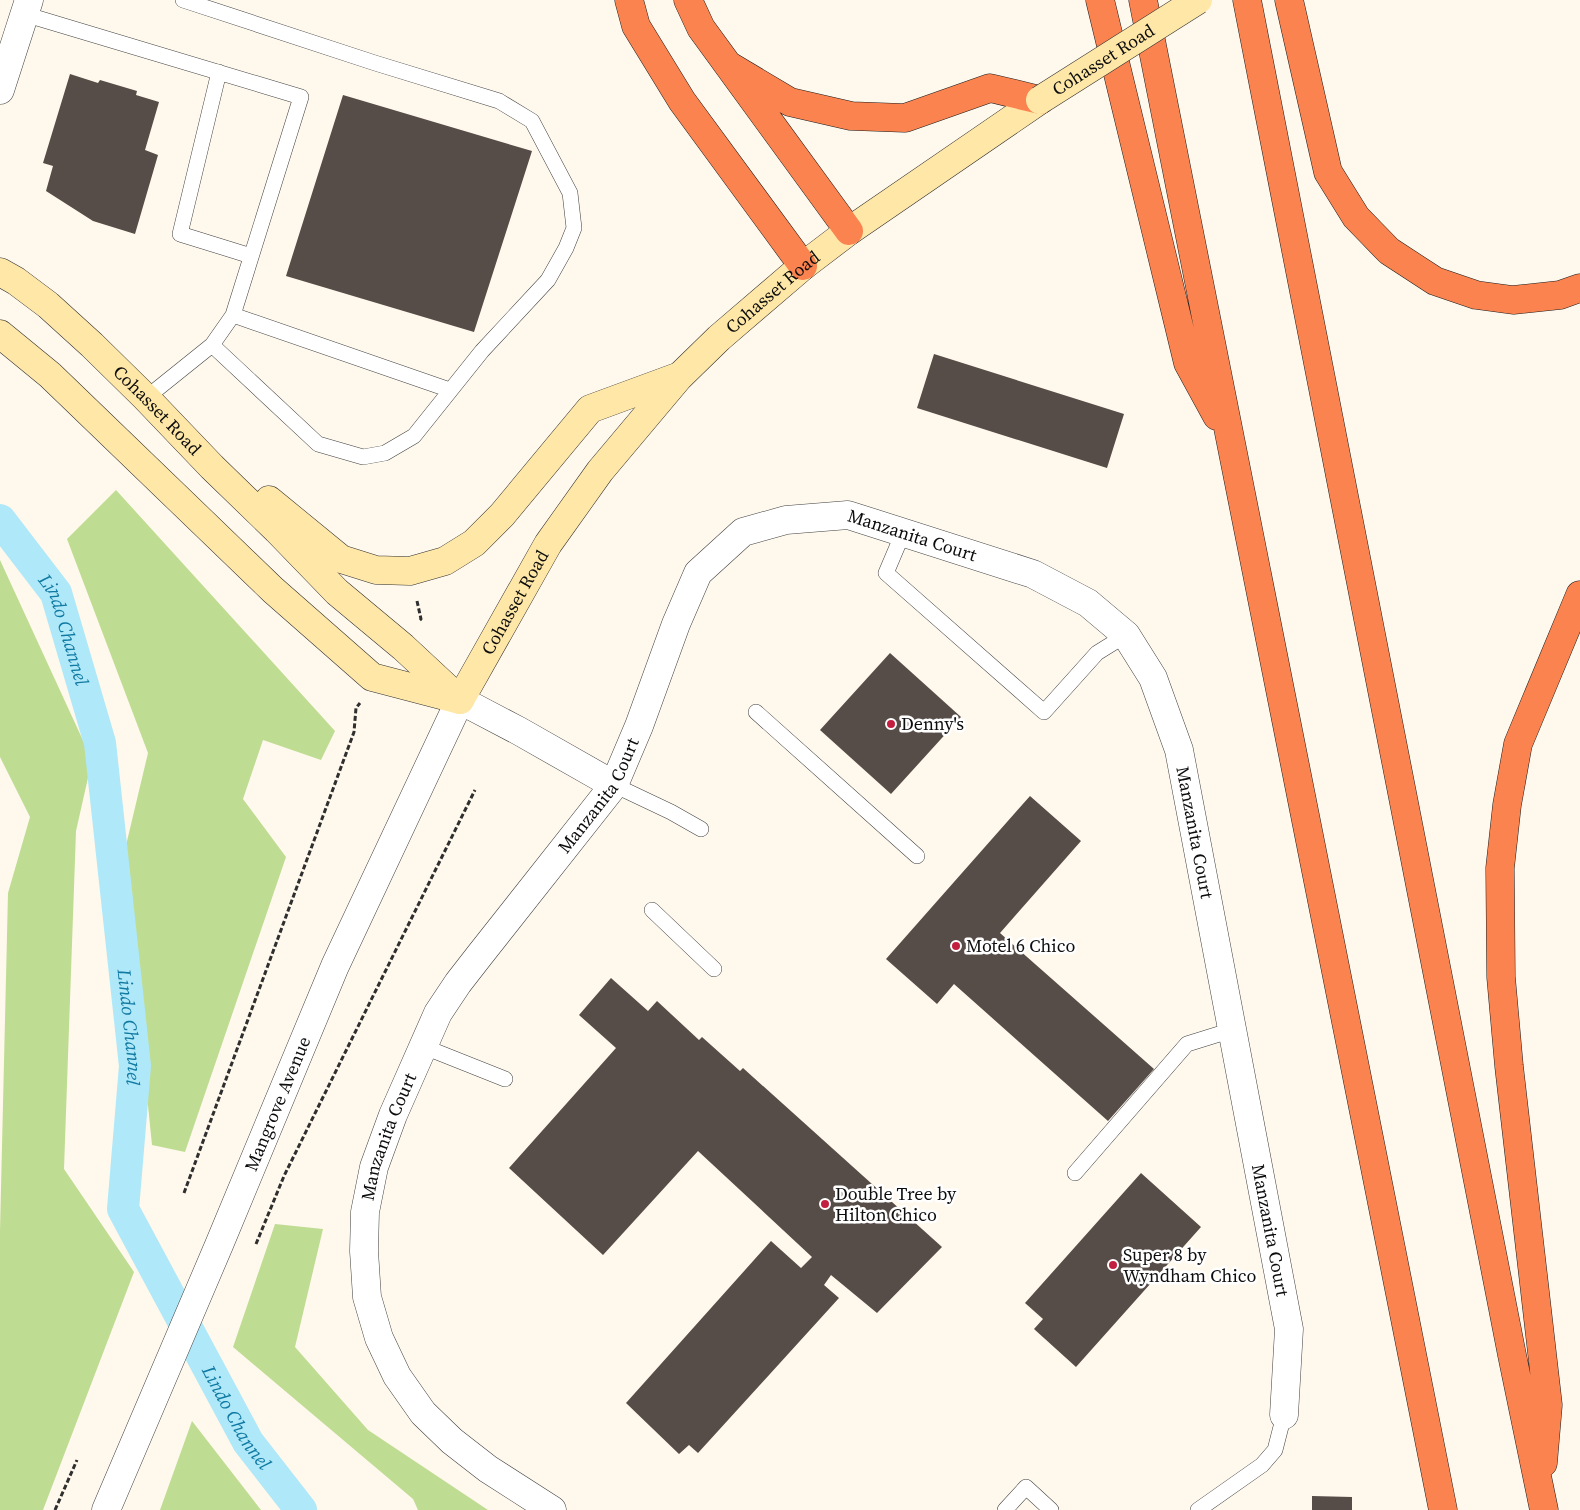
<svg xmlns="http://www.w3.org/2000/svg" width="1580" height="1510" viewBox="0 0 1580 1510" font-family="'Source Serif 4',serif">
	<rect width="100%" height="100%" fill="#fff8ec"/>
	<path fill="#bfdc93" d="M116,490L335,731L321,760L263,740L243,799L286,857L185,1152L152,1145L123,858L148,753L67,539Z
		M0,560L92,760L76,831L64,1169L134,1272L43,1510H0V1231L8,893L30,817L0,757Z
		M275,1224L323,1229L295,1347L368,1430L488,1510H418L413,1499L233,1347Z
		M192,1421L261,1510H160Z"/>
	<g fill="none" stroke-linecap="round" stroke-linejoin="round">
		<path stroke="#afe8f8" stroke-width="32" id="s1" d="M0,520L56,593L100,743L135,1066L123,1209L248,1442L301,1510"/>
	</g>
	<path fill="#564c48" d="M70,74L98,83L100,80L137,91L136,95L159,102L145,150L158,155L135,234L93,221L46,191L53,166L43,163Z
		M343,95L532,151L474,332L286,276Z
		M934,354L1124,414L1107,468L917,408Z
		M890,653L961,717L891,794L820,730Z
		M1030,796L1081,841L1000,933L1154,1069L1108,1121L954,984L937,1004L886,959Z
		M611,978L648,1011L657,1001L699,1040L702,1037L740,1071L743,1068L942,1247L877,1313L831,1275L824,1285L839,1298L698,1453L689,1445L679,1454L626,1403L771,1241L801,1268L812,1257L698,1151L603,1255L509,1168L616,1048L579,1015Z
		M1141,1173L1201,1227L1076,1367L1034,1329L1043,1319L1025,1303Z
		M1312,1496L1352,1497V1510H1312Z"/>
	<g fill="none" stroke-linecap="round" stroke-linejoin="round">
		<g stroke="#404040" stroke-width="16">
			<path id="service" d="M183,0L375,63L499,101L532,121L570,193L574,228L566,248L548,280L482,351L414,436L385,453L363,457L318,444L212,345
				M24,14L301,97L233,315L212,345L146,398
				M219,72L180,234L251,256
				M233,315L450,390
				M903,533L886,573L1044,712L1097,653L1126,635
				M756,712L917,856
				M614,785L671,812L701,829
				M652,910L714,969
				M422,1046L505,1079
				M1075,1173L1187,1044L1232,1030
				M1005,1510L1026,1487L1051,1510
				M1198,1510L1262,1465L1275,1450L1284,1415"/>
		</g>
		<g stroke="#404040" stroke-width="29">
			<g id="minor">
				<path d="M0,90L29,0"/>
				<path d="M460,700L519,731L614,785"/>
				<path id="s2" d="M552,1510L488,1469L452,1441L423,1413L397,1376L379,1338L367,1297L364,1251L365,1212L374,1167L393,1115L438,1013L458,983L479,956L614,785L639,726L676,624L698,573L743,532L786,520L848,515L1033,574L1088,603L1126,635L1153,678L1179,750L1289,1329L1284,1415"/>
			</g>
		</g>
		<g stroke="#404040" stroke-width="29">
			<g id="tertiary">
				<path id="s3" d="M106,1510L219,1245L335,966L460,700"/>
			</g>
		</g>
		<g stroke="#2f2f2f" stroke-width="29">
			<g id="secondary">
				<path id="s4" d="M0,272L16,281L48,305L92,345L146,398L212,467L277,530L337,592L403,647L460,700"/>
				<path d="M0,334L50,375L273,590L372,677L456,699"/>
				<path d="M269,500L341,559L376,570L410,571L445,561L474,543L502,515L590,409L677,377"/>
				<path id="s5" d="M460,700L548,544L600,471L679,377L719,338L803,266L849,231L1040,100"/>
			</g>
		</g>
		<g stroke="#1e1e1e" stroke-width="29">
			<path id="motorway" d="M629,0L636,26L682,101L803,266
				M688,0L701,28L849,231
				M1100,0L1188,363L1217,416
				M1143,0L1443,1510
				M1247,0L1512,1355L1544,1510
				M1289,0L1328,172L1356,217L1389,251L1435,281L1476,295L1513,300L1560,295L1580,288
				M728,65L790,102L851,116L905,118L990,88L1040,100
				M1543,1463L1548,1405L1509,1066L1501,977L1500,868L1507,805L1518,744L1580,595"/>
		</g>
		<path stroke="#2f2f2f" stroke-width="3" stroke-dasharray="5 2.5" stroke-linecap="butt" d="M417,601L421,619L419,621
			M184,1193L354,732L356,708L360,703
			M256,1244L284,1176L475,790
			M55,1510L77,1460"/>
		<use href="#service" stroke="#fff" stroke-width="15"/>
		<use href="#minor" stroke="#fff" stroke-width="28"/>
		<use href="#tertiary" stroke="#fff" stroke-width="28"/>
		<use href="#secondary" stroke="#ffe8a7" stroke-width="28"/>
		<use href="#motorway" stroke="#fa834f" stroke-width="28"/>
		<g stroke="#2f2f2f" stroke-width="29" stroke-linecap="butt">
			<g id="secondary-bridge">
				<path id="s6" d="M1040,100L1198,0"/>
			</g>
		</g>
		<use href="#secondary-bridge" stroke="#ffe8a7" stroke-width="28"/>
	</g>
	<g fill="#c21f40" stroke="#fff" stroke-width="2">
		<circle cx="891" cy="724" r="5"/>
		<circle cx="956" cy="946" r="5"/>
		<circle cx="825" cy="1204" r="5"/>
		<circle cx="1113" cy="1265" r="5"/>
	</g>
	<g text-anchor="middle" stroke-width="5" stroke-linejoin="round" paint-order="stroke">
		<g font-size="18" fill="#0d0d0d" stroke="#fff">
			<text dy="6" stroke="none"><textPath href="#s6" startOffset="75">Cohasset Road</textPath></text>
			<text dy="6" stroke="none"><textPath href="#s5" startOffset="518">Cohasset Road</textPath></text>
			<text dy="6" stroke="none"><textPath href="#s4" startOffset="210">Cohasset Road</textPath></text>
			<text dy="6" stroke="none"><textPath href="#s2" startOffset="1341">Manzanita Court</textPath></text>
			<text dy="6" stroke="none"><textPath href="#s5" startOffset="112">Cohasset Road</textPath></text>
			<text dy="6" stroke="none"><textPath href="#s2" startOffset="861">Manzanita Court</textPath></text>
			<text dy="6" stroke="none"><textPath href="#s2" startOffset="1791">Manzanita Court</textPath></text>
			<text dy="6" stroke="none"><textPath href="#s3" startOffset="441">Mangrove Avenue</textPath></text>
			<text dy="6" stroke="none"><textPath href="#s2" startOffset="456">Manzanita Court</textPath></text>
			<text dy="6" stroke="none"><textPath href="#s2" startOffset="2196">Manzanita Court</textPath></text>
		</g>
		<g font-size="18" fill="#0d0d0d" stroke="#fff" text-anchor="start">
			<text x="901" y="730">Denny's</text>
			<text x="966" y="952">Motel 6 Chico</text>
			<text x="835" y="1200">Double Tree by<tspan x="835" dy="21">Hilton Chico</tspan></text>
			<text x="1123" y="1261">Super 8 by<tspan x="1123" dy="21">Wyndham Chico</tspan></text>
		</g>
		<g font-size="19" font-style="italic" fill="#117aa3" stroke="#fff">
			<text dy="7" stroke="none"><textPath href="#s1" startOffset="129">Lindo Channel</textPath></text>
			<text dy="7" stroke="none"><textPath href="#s1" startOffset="534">Lindo Channel</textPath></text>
			<text dy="7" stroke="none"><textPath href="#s1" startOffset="954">Lindo Channel</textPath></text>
		</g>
	</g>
</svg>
